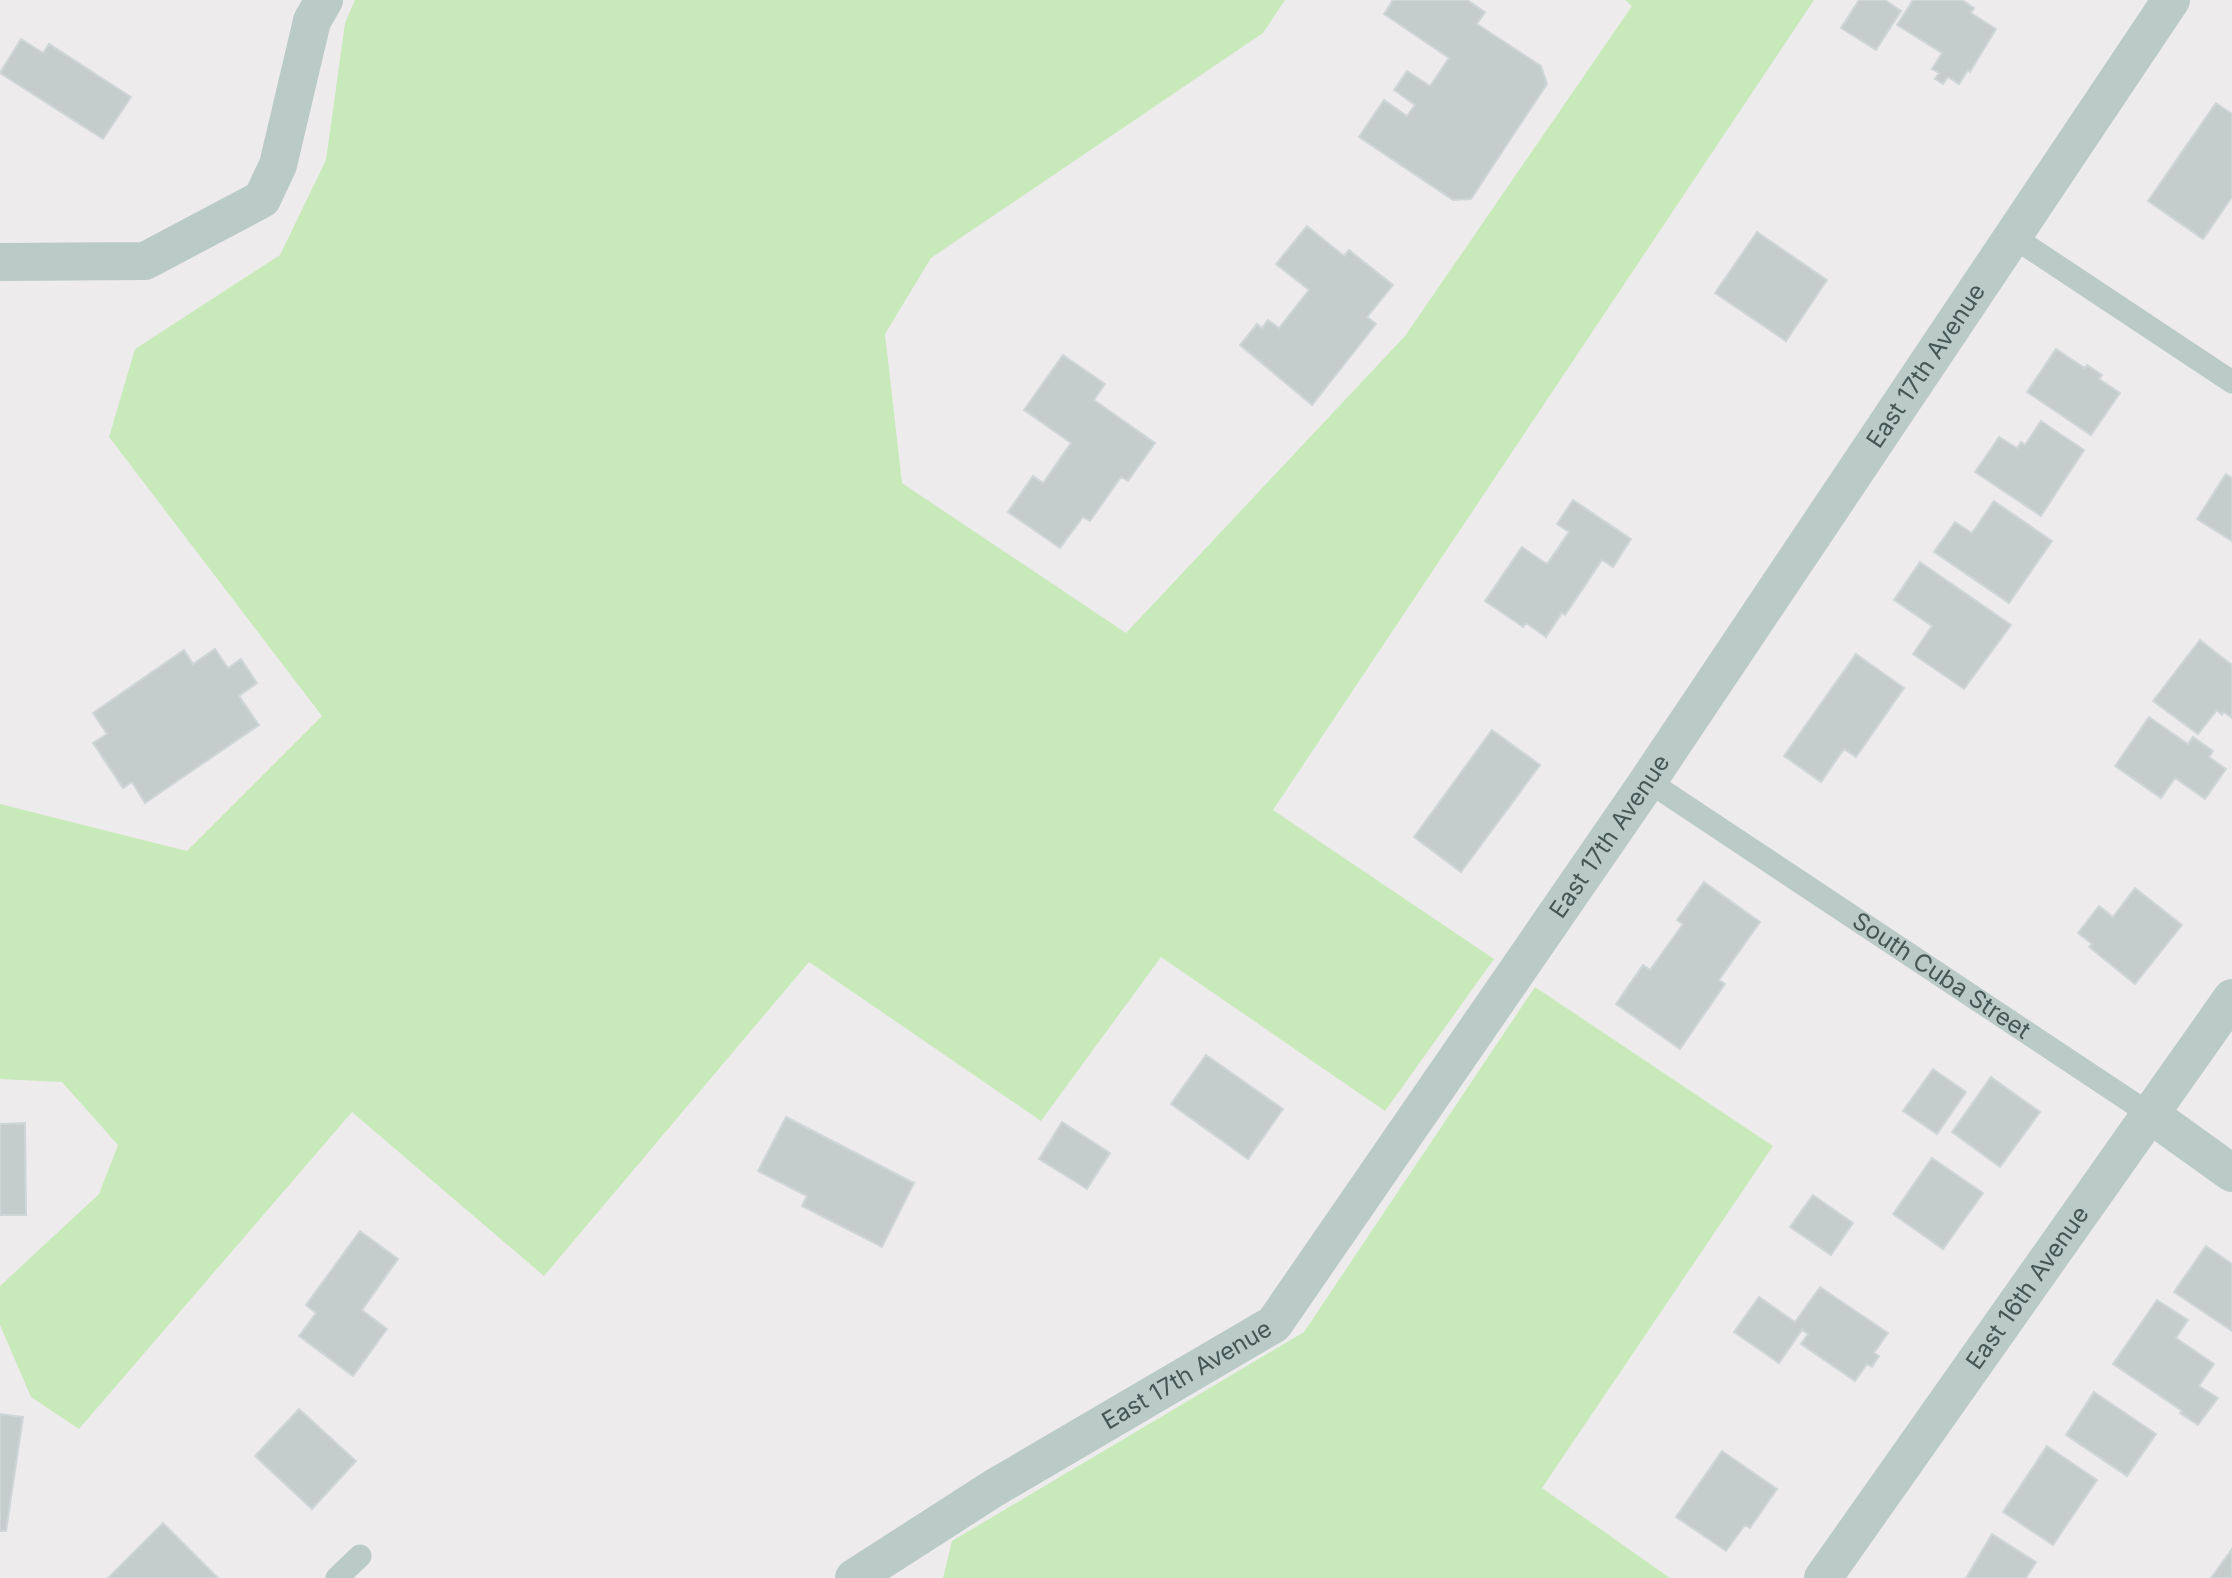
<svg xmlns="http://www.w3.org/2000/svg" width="2232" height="1578" viewBox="0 0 2232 1578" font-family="Inter,sans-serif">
	<rect width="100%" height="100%" fill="#eeebed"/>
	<path fill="#c8eaba" d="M355,0H1285L1263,33L931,258L885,334L902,483L1126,633L1405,336L1632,6L1625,0H1814L1273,810L1494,959L1385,1111L1161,957L1041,1121L809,962L544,1276L352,1112L79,1429L31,1397L0,1325V1286L99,1194L118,1145L62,1082L0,1079V804L187,851L322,716L109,437L135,349L280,255L326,160L345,23Z
		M1535,987L1773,1146L1542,1488L1670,1578H943L952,1541L1304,1332Z"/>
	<path fill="#c5cccc" stroke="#cfd6d7" stroke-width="2" d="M1393,0H1467L1485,12L1477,24L1541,66L1547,84L1471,199L1453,200L1359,137L1384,100L1407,116L1415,105L1394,90L1407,71L1430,86L1449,58L1384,14Z
		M1859,0H1885L1901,11L1876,50L1841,28Z
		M1913,0H1962L1974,8L1971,13L1996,29L1970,72L1968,70L1959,84L1948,77L1943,84L1935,79L1939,73L1932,69L1942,53L1897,25Z
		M21,39L43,53L49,44L131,97L103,139L0,73Z
		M2216,103L2232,114V197L2203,239L2148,201Z
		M1307,226L1344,256L1349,250L1393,285L1367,317L1376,324L1312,405L1240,345L1257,324L1262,328L1268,320L1279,328L1309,290L1276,264Z
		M1757,232L1827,280L1786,341L1715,293Z
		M2056,349L2085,368L2087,365L2102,375L2099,379L2120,393L2091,435L2027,392Z
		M1063,355L1105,384L1094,400L1155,443L1128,481L1121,477L1090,521L1083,517L1060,548L1008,512L1033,476L1043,483L1071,443L1024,410Z
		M2041,421L2084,450L2041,516L1975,472L1999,437L2017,448L2021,442L2025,445Z
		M2226,474L2232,478V541L2197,519Z
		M1573,500L1631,539L1613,567L1602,560L1565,615L1562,613L1546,637L1526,623L1523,627L1485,601L1522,547L1547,564L1569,532L1557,524Z
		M1994,501L2052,541L2009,603L1934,552L1955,522L1972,533Z
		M1920,562L2011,625L1964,689L1913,654L1932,626L1894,600Z
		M2200,640L2232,665V718L2224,712L2222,715L2217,710L2198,734L2153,701Z
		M215,649L228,668L241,659L257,683L239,696L259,725L145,803L132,782L123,788L93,743L107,734L93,713L184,650L193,664Z
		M1856,654L1904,688L1856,757L1844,749L1821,782L1784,756Z
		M2149,717L2188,744L2193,737L2213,751L2209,757L2226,769L2205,799L2175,778L2161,798L2115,766Z
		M1492,730L1540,765L1461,872L1414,837Z
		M1704,882L1760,922L1719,980L1725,984L1680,1049L1616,1004L1643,965L1650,970L1683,924L1677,920Z
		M2135,888L2182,925L2135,984L2089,947L2092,944L2078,933L2099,906L2113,917Z
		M1206,1055L1283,1109L1248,1159L1171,1104Z
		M1933,1069L1966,1092L1937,1134L1903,1111Z
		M1991,1077L2040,1112L2000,1167L1952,1132Z
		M786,1117L914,1183L882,1247L802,1206L807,1196L758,1171Z
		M1062,1122L1110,1153L1087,1189L1039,1159Z
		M25,1123L26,1215H0V1124Z
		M1932,1158L1983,1193L1943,1249L1893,1214Z
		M1813,1195L1853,1223L1831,1255L1790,1227Z
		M360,1231L398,1259L362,1310L387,1329L353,1376L299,1336L316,1313L306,1305Z
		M2206,1246L2232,1264V1331L2174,1292Z
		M1820,1287L1888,1333L1874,1353L1879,1356L1872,1367L1867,1364L1855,1381L1801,1344L1808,1334L1802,1330L1779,1363L1734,1332L1759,1297L1795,1322Z
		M2157,1300L2188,1320L2176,1338L2214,1364L2199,1386L2218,1398L2198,1425L2180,1413L2182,1411L2113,1364Z
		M2094,1392L2156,1434L2127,1476L2066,1435Z
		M299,1409L356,1461L312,1509L255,1456Z
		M0,1414L23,1417L6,1531H0Z
		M2047,1446L2097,1480L2053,1545L2003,1512Z
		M1722,1451L1777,1489L1750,1528L1745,1525L1726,1551L1676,1517Z
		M163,1523L218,1578H108Z
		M1992,1534L2036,1562L2026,1578H1966Z
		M2232,1549V1578H2211Z"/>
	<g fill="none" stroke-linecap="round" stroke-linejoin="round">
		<g stroke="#bacac7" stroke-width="23">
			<path d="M2012,236L2232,382"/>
			<path id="s1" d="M1648,781L2151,1115"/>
			<path d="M337,1578L360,1556"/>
		</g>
		<g stroke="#bacac7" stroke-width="38">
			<path d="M0,262L145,261L262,199L278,165L312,21L324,0"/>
			<path d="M2151,1115L2232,1173"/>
			<path id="s2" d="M854,1578L994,1488L1274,1324L1648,781L2171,0"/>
			<path id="s3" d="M1823,1578L2232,998"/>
		</g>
	</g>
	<g text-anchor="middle" stroke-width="6" stroke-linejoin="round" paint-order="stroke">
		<g font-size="24" fill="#455754" stroke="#fff">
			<text dy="8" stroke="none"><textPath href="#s2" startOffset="1650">East 17th Avenue</textPath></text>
			<text dy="8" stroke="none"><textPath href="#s2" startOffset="1083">East 17th Avenue</textPath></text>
			<text dy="8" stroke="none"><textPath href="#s1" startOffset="352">South Cuba Street</textPath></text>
			<text dy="8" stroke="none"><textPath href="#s3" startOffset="355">East 16th Avenue</textPath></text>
			<text dy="8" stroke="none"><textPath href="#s2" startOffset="390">East 17th Avenue</textPath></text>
		</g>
	</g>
</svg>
